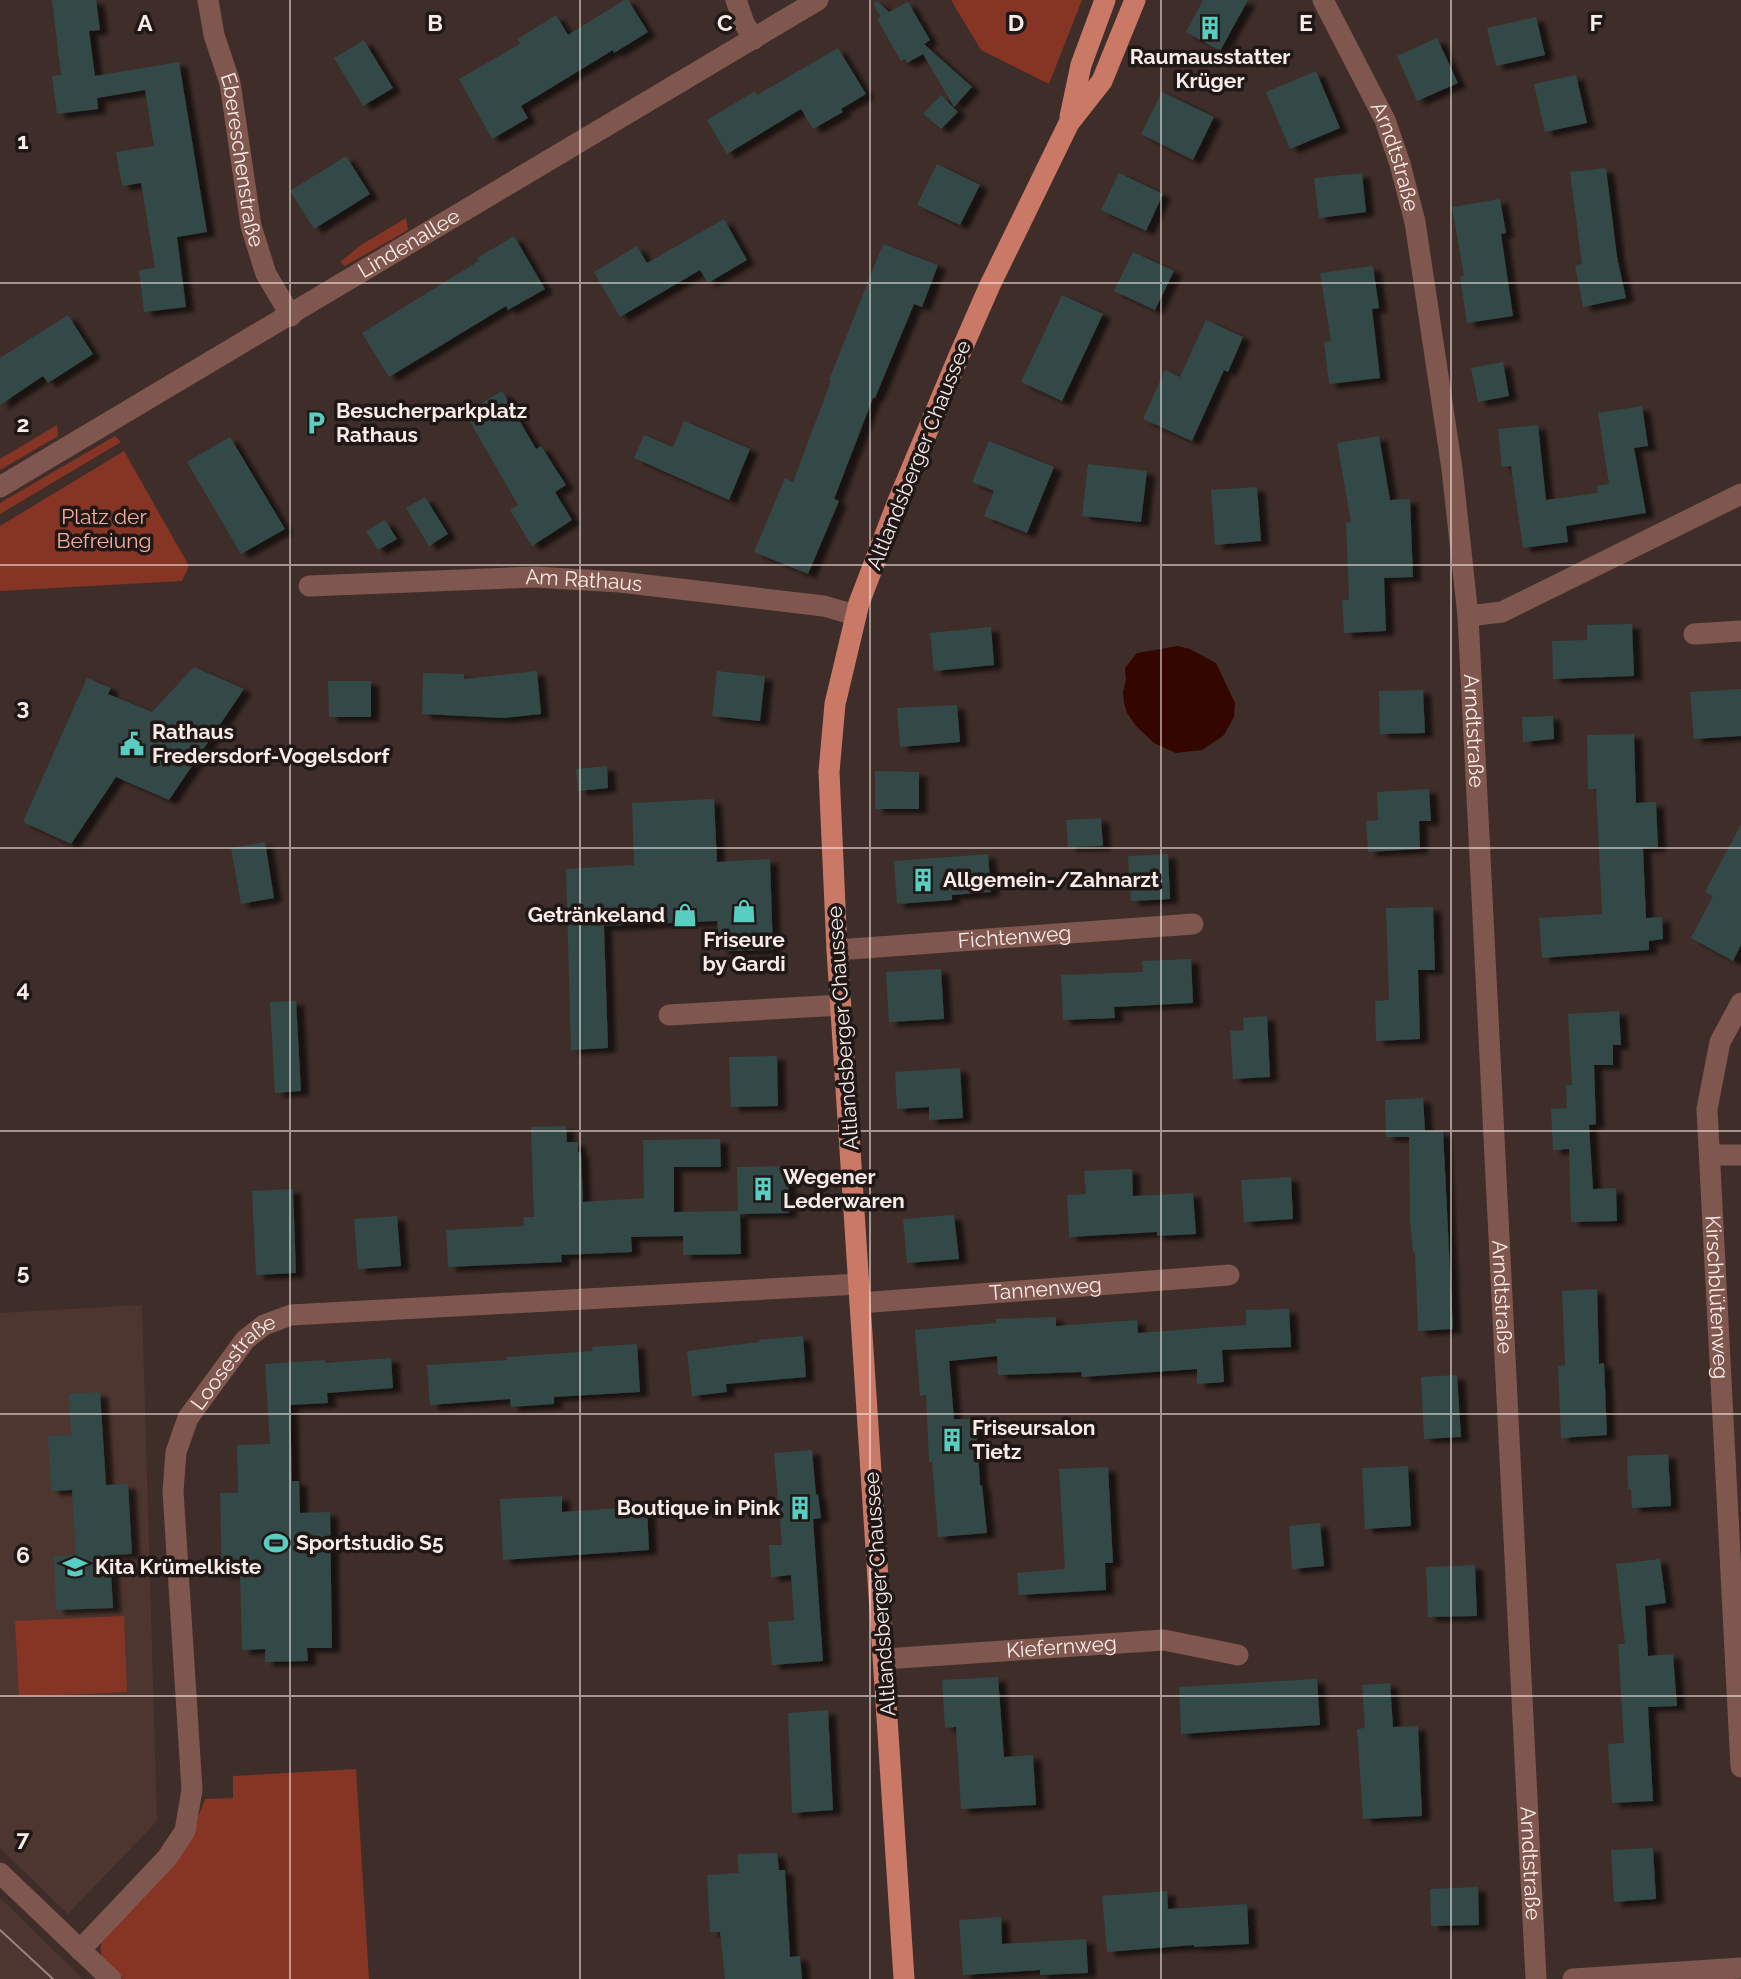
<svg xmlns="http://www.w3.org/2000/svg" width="1741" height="1979" viewBox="0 0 1741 1979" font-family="Raleway,sans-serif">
	<defs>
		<filter id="shadow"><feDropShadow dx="8" dy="4.5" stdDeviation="2" flood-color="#0009"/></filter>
	</defs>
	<rect width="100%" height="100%" fill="#3f2d29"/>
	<path fill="#4e3630" d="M142,1305L157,1821L68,1914L0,1848V1313Z
		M0,1898L83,1979H0Z"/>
	<path fill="#863423" d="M951,0H1082L1049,84L981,50Z
		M406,218L408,230L345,266L340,262L361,245Z
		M57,425L58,436L0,470V459Z
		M115,436L121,442L0,514V503Z
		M124,451L189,566L182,581L0,591V526Z
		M124,1616L127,1692L19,1697L15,1621Z
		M356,1769L369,1979H123C111,1967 96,1959 102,1941C139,1897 187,1855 205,1799L233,1798V1776Z"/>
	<path fill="#340601" d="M1178,646L1190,649L1216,663L1235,703L1234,717L1224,735L1202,750L1176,753L1154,743L1136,726L1127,713L1124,703L1123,692L1126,680L1125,668L1137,653Z"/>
	<path fill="#324946" filter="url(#shadow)" d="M52,0H96L100,30L89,31L95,76L179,62L207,232L177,237L186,307L144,312L139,270L155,268L141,183L122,186L116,152L154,146L145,90L97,98L98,109L57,114L52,76L61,75Z
		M624,0H628L648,32L614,53L613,50L521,106L528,118L492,139L459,79L520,44L518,39L556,15L568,35Z
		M1203,0H1248L1220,51L1186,32Z
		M877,1L889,12L908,2L930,40L924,44L972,87L954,107L923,54L907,63L905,59L901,61L877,19L881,17L873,4Z
		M1536,17L1545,55L1496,66L1487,28Z
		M1437,38L1458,83L1417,101L1397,56Z
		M364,40L393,88L363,106L334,58Z
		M838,48L866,94L841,109L843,112L813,129L801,109L727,154L707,120L755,91L757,95Z
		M1316,71L1340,128L1290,149L1266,92Z
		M1576,75L1587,123L1545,132L1534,84Z
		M1162,92L1214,117L1193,160L1141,134Z
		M941,95L958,112L941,129L923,114Z
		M346,156L370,194L314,229L290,191Z
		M937,164L980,185L960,225L917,205Z
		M1606,168L1617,257L1626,298L1583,307L1575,265L1582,264L1570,172Z
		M1119,173L1163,194L1146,231L1101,210Z
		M1362,173L1366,212L1319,218L1314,178Z
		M1500,199L1506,233L1501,234L1513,316L1467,323L1460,276H1464L1452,207Z
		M724,219L747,260L708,283L700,270L620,317L594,272L637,246L647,263Z
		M514,236L545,289L508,310L506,306L389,377L362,333L479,261L477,258Z
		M883,244L938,265L922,307L914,304L875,398H873L834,499L839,501L808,574L754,552L785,478L793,482L831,381L829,380Z
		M1133,252L1174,271L1155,310L1114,291Z
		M1373,266L1379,308L1372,309L1380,378L1329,384L1324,342L1331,341L1320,273Z
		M1062,295L1103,314L1062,401L1021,382Z
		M68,315L93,354L48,383L43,376L0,405V358Z
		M1206,320L1243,337L1228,372L1224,370L1192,441L1143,419L1165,370L1180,377Z
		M1503,362L1509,396L1478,402L1471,368Z
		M502,391L536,449L541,446L566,485L555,492L572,520L532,546L510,510L518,505L465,413Z
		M1642,406L1648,446L1634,448L1646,513L1566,526L1568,542L1523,548L1511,466L1502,467L1498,429L1538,425L1546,500L1598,493L1597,486L1609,484L1598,413Z
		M684,421L750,449L729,500L634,458L644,435L673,447Z
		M1379,436L1390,500L1410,499L1413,577L1384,578L1386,631L1344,633L1342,600H1349L1346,523L1351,522L1337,443Z
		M230,437L285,529L241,554L187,462Z
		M989,441L1054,467L1027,533L984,516L994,491L972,482Z
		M1088,464L1147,471L1141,522L1082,516Z
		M1257,487L1261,541L1215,545L1211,490Z
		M425,497L448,534L429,546L406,508Z
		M385,520L397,539L378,550L366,531Z
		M1632,624L1634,676L1553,679L1552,641L1587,640V625Z
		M991,627L994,665L934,671L930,633Z
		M194,667L244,689L169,800L116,777L71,844L23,822L87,678L111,688L108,694L152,712Z
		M537,671L541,714L504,718L422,714L423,673L464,674V679Z
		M717,671L765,676L760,721L712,716Z
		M328,681H371V717H329Z
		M1741,689V736L1694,739L1690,692Z
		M1423,690L1425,733L1380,734L1379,691Z
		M957,705L960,742L900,747L897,708Z
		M1553,716L1554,739L1523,742L1522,717Z
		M1634,734L1636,803L1656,802L1658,847L1643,848L1646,918L1662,917L1663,939L1649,941V950L1542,958L1539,918L1602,914L1596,789H1588L1587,735Z
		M607,766L608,788L578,791L576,769Z
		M875,771L919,772V809H875Z
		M1429,789L1431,821H1419L1420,849L1368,852L1366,821L1378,820L1377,792Z
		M714,799L717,862L770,859L773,950L720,951L717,921L604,926L608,1048L571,1050L566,869L634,865L632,803Z
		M1101,818L1103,846L1068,847L1066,820Z
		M1741,824V945L1733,961L1691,938L1713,896L1705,892Z
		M265,842L274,898L241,904L231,848Z
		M988,854L991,892L952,895V900L897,904L894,861Z
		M1168,854L1170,899L1131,901L1128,856Z
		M1433,907L1435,970H1418L1420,1039L1376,1041L1375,1001L1389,1000L1386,908Z
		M1191,959L1193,1003L1114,1007L1115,1018L1063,1020L1061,975L1143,972L1142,961Z
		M941,969L944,1019L889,1022L886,972Z
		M296,1001L301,1091L275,1093L270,1002Z
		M1619,1011L1621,1045H1613V1065H1594L1596,1124L1589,1125L1593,1189L1616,1188L1617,1221L1571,1222L1569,1149L1553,1150L1551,1109L1567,1108L1566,1085H1572L1568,1014Z
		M1267,1016L1270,1077L1233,1079L1230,1031L1244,1030L1243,1018Z
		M777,1056L778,1106L731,1107L729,1057Z
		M960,1068L963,1118L929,1120V1107L897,1109L895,1072Z
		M1423,1098L1425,1131H1443L1453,1329L1418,1331L1415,1252H1413L1410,1220L1409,1137H1386L1385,1100Z
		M566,1126L567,1142H578V1152H581L583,1202L644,1198L643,1140L720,1139L721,1167H674V1212L738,1211L737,1167L788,1166L789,1213L740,1214L741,1254L683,1255V1236L631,1237L632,1252L561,1255L562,1262L448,1267L446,1230L524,1226L523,1217H534L531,1127Z
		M1132,1169L1133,1196L1193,1193L1196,1234L1157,1236V1232L1069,1237L1067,1195L1086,1194L1084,1171Z
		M1291,1177L1293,1219L1244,1222L1241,1180Z
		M293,1189L296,1273L256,1275L252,1191Z
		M954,1215L959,1259L907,1263L903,1219Z
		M397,1216L401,1266L358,1269L354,1219Z
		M1597,1289L1599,1364L1604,1363L1607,1435L1561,1438L1558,1366L1565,1365L1562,1291Z
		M1289,1309L1291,1347L1222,1350L1224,1382L1197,1384V1369L1082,1377L1081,1372L998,1375L997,1356L949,1361L954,1419H976L980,1485H982L987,1533L938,1537L932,1462H929L926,1395L920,1396L915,1330L996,1323V1319L1056,1317V1326L1137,1320L1138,1333L1246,1325V1310Z
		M803,1336L806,1377L726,1384L727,1392L692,1396L687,1351L759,1342V1340Z
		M637,1344L640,1392L554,1397V1404L511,1407L510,1399L430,1405L427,1365L507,1360V1357L593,1351L592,1347Z
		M391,1358L393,1388L327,1393L328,1403L290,1405L292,1481H299L300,1513L330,1512L332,1648H307L308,1661L265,1662V1649L242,1650L240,1574H222L220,1493H238L237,1445L270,1444L265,1364L325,1360V1363Z
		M1457,1375L1461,1437L1424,1439L1421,1377Z
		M100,1392L106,1485L128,1484L132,1554L110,1555L113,1608L56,1610L54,1556L76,1555L72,1490L51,1491L48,1436L71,1435L69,1394Z
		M812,1450L816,1495L818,1494L821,1518L813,1519L823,1661L772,1665L768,1622L794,1620L791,1575L771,1577L769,1545H782L774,1453Z
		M1668,1454L1671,1506L1632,1508L1631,1490L1628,1489L1627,1456Z
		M1408,1466L1411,1526L1365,1529L1362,1468Z
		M1108,1467L1113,1563H1105L1106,1590L1019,1595L1017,1573L1065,1569L1059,1469Z
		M562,1496V1512L647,1506L649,1550L503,1560L500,1499Z
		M1320,1523L1324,1566L1292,1569L1289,1526Z
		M1660,1559L1666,1603L1645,1606L1648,1656L1673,1654L1677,1706L1648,1707L1653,1801L1612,1803L1608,1744L1624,1743L1618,1644H1625L1616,1564Z
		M1475,1565L1477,1616L1428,1617L1426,1567Z
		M998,1677L1004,1757L1033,1755L1036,1805L961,1809L956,1727L945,1728L942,1680Z
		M1317,1679L1320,1725L1181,1734L1179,1687Z
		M1390,1683L1393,1727L1418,1726L1422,1816L1363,1819L1357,1729L1365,1728L1362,1685Z
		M828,1710L833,1810L792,1813L788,1713Z
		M1653,1848L1656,1899L1614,1902L1611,1850Z
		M777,1853L779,1870H785L790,1957L800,1956L802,1979H725L720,1932H710L707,1875L739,1873L737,1854Z
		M1478,1887L1479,1925L1431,1926L1430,1889Z
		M1167,1891L1168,1909L1247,1904L1249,1944L1194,1947V1945L1107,1952L1102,1896Z
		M1001,1917L1002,1944L1086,1939L1088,1973L1040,1975V1970L963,1975L959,1920Z"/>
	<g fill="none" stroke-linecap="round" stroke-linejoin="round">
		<g stroke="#80574e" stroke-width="21">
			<path id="s1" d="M208,0L214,35L230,83L251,226L266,274L291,316"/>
			<path d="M736,0L744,23L754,39"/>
			<path id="s2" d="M1323,0L1385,120L1400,164L1415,222L1452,469L1468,616L1536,1979"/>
			<path id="s3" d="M0,487L818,0"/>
			<path id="s4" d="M309,586L535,577L620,582L824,606L855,615"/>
			<path d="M1468,616L1502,612L1741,494"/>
			<path d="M1694,634L1741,631"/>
			<path id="s5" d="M837,950L1193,924"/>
			<path id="s6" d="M1741,1003L1720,1042L1707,1109L1741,1767"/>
			<path d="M669,1015L841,1005"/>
			<path d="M1710,1155H1741"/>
			<path id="s7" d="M860,1303L1229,1275"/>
			<path id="s8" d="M884,1659L1164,1640L1238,1655"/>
			<path d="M0,1873L111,1979"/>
			<path id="s9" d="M80,1950L167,1858L185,1831L192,1790L173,1491L176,1452L188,1418L245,1340L264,1325L291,1315L859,1284"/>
			<path d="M1573,1979L1741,1968"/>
		</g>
		<path stroke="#cb7967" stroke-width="21" d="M1070,117L1081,65L1105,0
			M904,1979L837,950L829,772L835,704L859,603L898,501L958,358L990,285L1069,123L1102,81L1135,0"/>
		<path stroke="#968683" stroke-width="2" d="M0,1930L53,1979"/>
	</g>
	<path fill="none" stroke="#f8ebe8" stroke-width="2" stroke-opacity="0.55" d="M290,0V1979M580,0V1979M870,0V1979M1161,0V1979M1451,0V1979M0,283H1741M0,565H1741M0,848H1741M0,1131H1741M0,1414H1741M0,1696H1741"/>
	<defs>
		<g id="building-bare" transform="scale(1.89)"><path d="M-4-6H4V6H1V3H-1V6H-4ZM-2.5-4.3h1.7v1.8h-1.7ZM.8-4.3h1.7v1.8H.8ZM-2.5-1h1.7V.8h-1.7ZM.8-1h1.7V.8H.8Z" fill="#58cec1" stroke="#201816" stroke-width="2.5" paint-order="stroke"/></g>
		<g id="parking-bare" transform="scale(1.89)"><path d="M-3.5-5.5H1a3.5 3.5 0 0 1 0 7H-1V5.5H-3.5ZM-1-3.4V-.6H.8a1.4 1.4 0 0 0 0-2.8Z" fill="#58cec1" stroke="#201816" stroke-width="2.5" paint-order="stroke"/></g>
		<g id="civic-bare" transform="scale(1.89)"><path d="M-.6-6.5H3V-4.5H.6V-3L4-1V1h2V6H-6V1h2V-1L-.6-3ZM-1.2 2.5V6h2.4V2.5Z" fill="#58cec1" stroke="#201816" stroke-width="2.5" paint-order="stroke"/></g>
		<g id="shop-bare" transform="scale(1.89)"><path d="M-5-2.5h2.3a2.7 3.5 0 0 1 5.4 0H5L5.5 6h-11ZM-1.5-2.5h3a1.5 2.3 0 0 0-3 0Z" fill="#58cec1" stroke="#201816" stroke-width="2.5" paint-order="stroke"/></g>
		<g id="stadium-bare" transform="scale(1.89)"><path d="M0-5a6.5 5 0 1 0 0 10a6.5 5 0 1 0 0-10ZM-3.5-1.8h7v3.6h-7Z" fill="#58cec1" stroke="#201816" stroke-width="2.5" paint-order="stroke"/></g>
		<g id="school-bare" transform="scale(1.89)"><path d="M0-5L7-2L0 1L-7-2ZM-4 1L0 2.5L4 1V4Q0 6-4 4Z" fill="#58cec1" stroke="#201816" stroke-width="2.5" paint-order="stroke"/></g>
	</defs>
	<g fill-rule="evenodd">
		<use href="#building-bare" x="1210" y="28"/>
		<use href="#parking-bare" x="316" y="423"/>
		<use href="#civic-bare" x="132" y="744"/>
		<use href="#building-bare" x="923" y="880"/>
		<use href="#shop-bare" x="744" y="911"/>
		<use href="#shop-bare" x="685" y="915"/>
		<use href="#building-bare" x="763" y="1189"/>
		<use href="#building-bare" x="952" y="1440"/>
		<use href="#building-bare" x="800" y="1508"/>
		<use href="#stadium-bare" x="276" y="1543"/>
		<use href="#school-bare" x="75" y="1567"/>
	</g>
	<g text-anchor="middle" stroke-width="7" stroke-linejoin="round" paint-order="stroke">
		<g font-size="21" font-weight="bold" fill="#f8ebe8" stroke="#201816" text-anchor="start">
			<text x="1210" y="64" text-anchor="middle">Raumausstatter<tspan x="1210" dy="24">Krüger</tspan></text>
			<text x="336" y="418">Besucherparkplatz<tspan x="336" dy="24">Rathaus</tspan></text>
			<text x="152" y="739">Rathaus<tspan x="152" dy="24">Fredersdorf-Vogelsdorf</tspan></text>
			<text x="943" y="887">Allgemein-/Zahnarzt</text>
			<text x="665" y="922" text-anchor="end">Getränkeland</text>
			<text x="744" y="947" text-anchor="middle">Friseure<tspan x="744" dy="24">by Gardi</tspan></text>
			<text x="783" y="1184">Wegener<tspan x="783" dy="24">Lederwaren</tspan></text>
			<text x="972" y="1435">Friseursalon<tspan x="972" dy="24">Tietz</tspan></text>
			<text x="780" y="1515" text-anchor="end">Boutique in Pink</text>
			<text x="296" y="1550">Sportstudio S5</text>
			<text x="95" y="1574">Kita Krümelkiste</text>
		</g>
		<g font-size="21" fill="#f8ebe8" stroke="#201816">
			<text dy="7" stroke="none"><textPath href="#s2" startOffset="173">Arndtstraße</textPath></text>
			<text dy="7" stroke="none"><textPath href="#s1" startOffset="164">Ebereschenstraße</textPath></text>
			<text dy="7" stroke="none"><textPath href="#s3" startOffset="476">Lindenallee</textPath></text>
			<text transform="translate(919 455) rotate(-68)" y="7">Altlandsberger Chaussee</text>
			<text dy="7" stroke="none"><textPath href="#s4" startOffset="275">Am Rathaus</textPath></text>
			<text dy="7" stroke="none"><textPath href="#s2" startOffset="754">Arndtstraße</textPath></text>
			<text dy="7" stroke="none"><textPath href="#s5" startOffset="178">Fichtenweg</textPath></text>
			<text transform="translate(843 1028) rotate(-94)" y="7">Altlandsberger Chaussee</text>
			<text dy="7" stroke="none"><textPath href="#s7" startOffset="186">Tannenweg</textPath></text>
			<text dy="7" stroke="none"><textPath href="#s2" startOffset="1321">Arndtstraße</textPath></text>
			<text dy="7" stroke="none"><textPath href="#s6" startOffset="301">Kirschblütenweg</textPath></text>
			<text dy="7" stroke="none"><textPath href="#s9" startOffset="648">Loosestraße</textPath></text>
			<text transform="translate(880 1594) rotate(-94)" y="7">Altlandsberger Chaussee</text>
			<text dy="7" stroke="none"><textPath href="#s8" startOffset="178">Kiefernweg</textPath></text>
			<text dy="7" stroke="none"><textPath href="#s2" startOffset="1888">Arndtstraße</textPath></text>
		</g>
		<g font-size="21" fill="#f9ae9c" stroke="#201816">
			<text x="104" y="524">Platz der<tspan x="104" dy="24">Befreiung</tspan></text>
		</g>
	</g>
	<g font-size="23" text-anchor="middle" font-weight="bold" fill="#f8ebe8" stroke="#201816" stroke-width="7" stroke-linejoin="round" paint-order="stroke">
		<text x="145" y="31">A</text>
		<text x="435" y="31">B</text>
		<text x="725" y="31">C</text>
		<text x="1016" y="31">D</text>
		<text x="1306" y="31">E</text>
		<text x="1596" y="31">F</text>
		<text x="23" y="149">1</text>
		<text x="23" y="432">2</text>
		<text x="23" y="715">3</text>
		<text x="23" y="997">4</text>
		<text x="23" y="1280">5</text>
		<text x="23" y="1563">6</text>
		<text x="23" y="1846">7</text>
	</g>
</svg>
